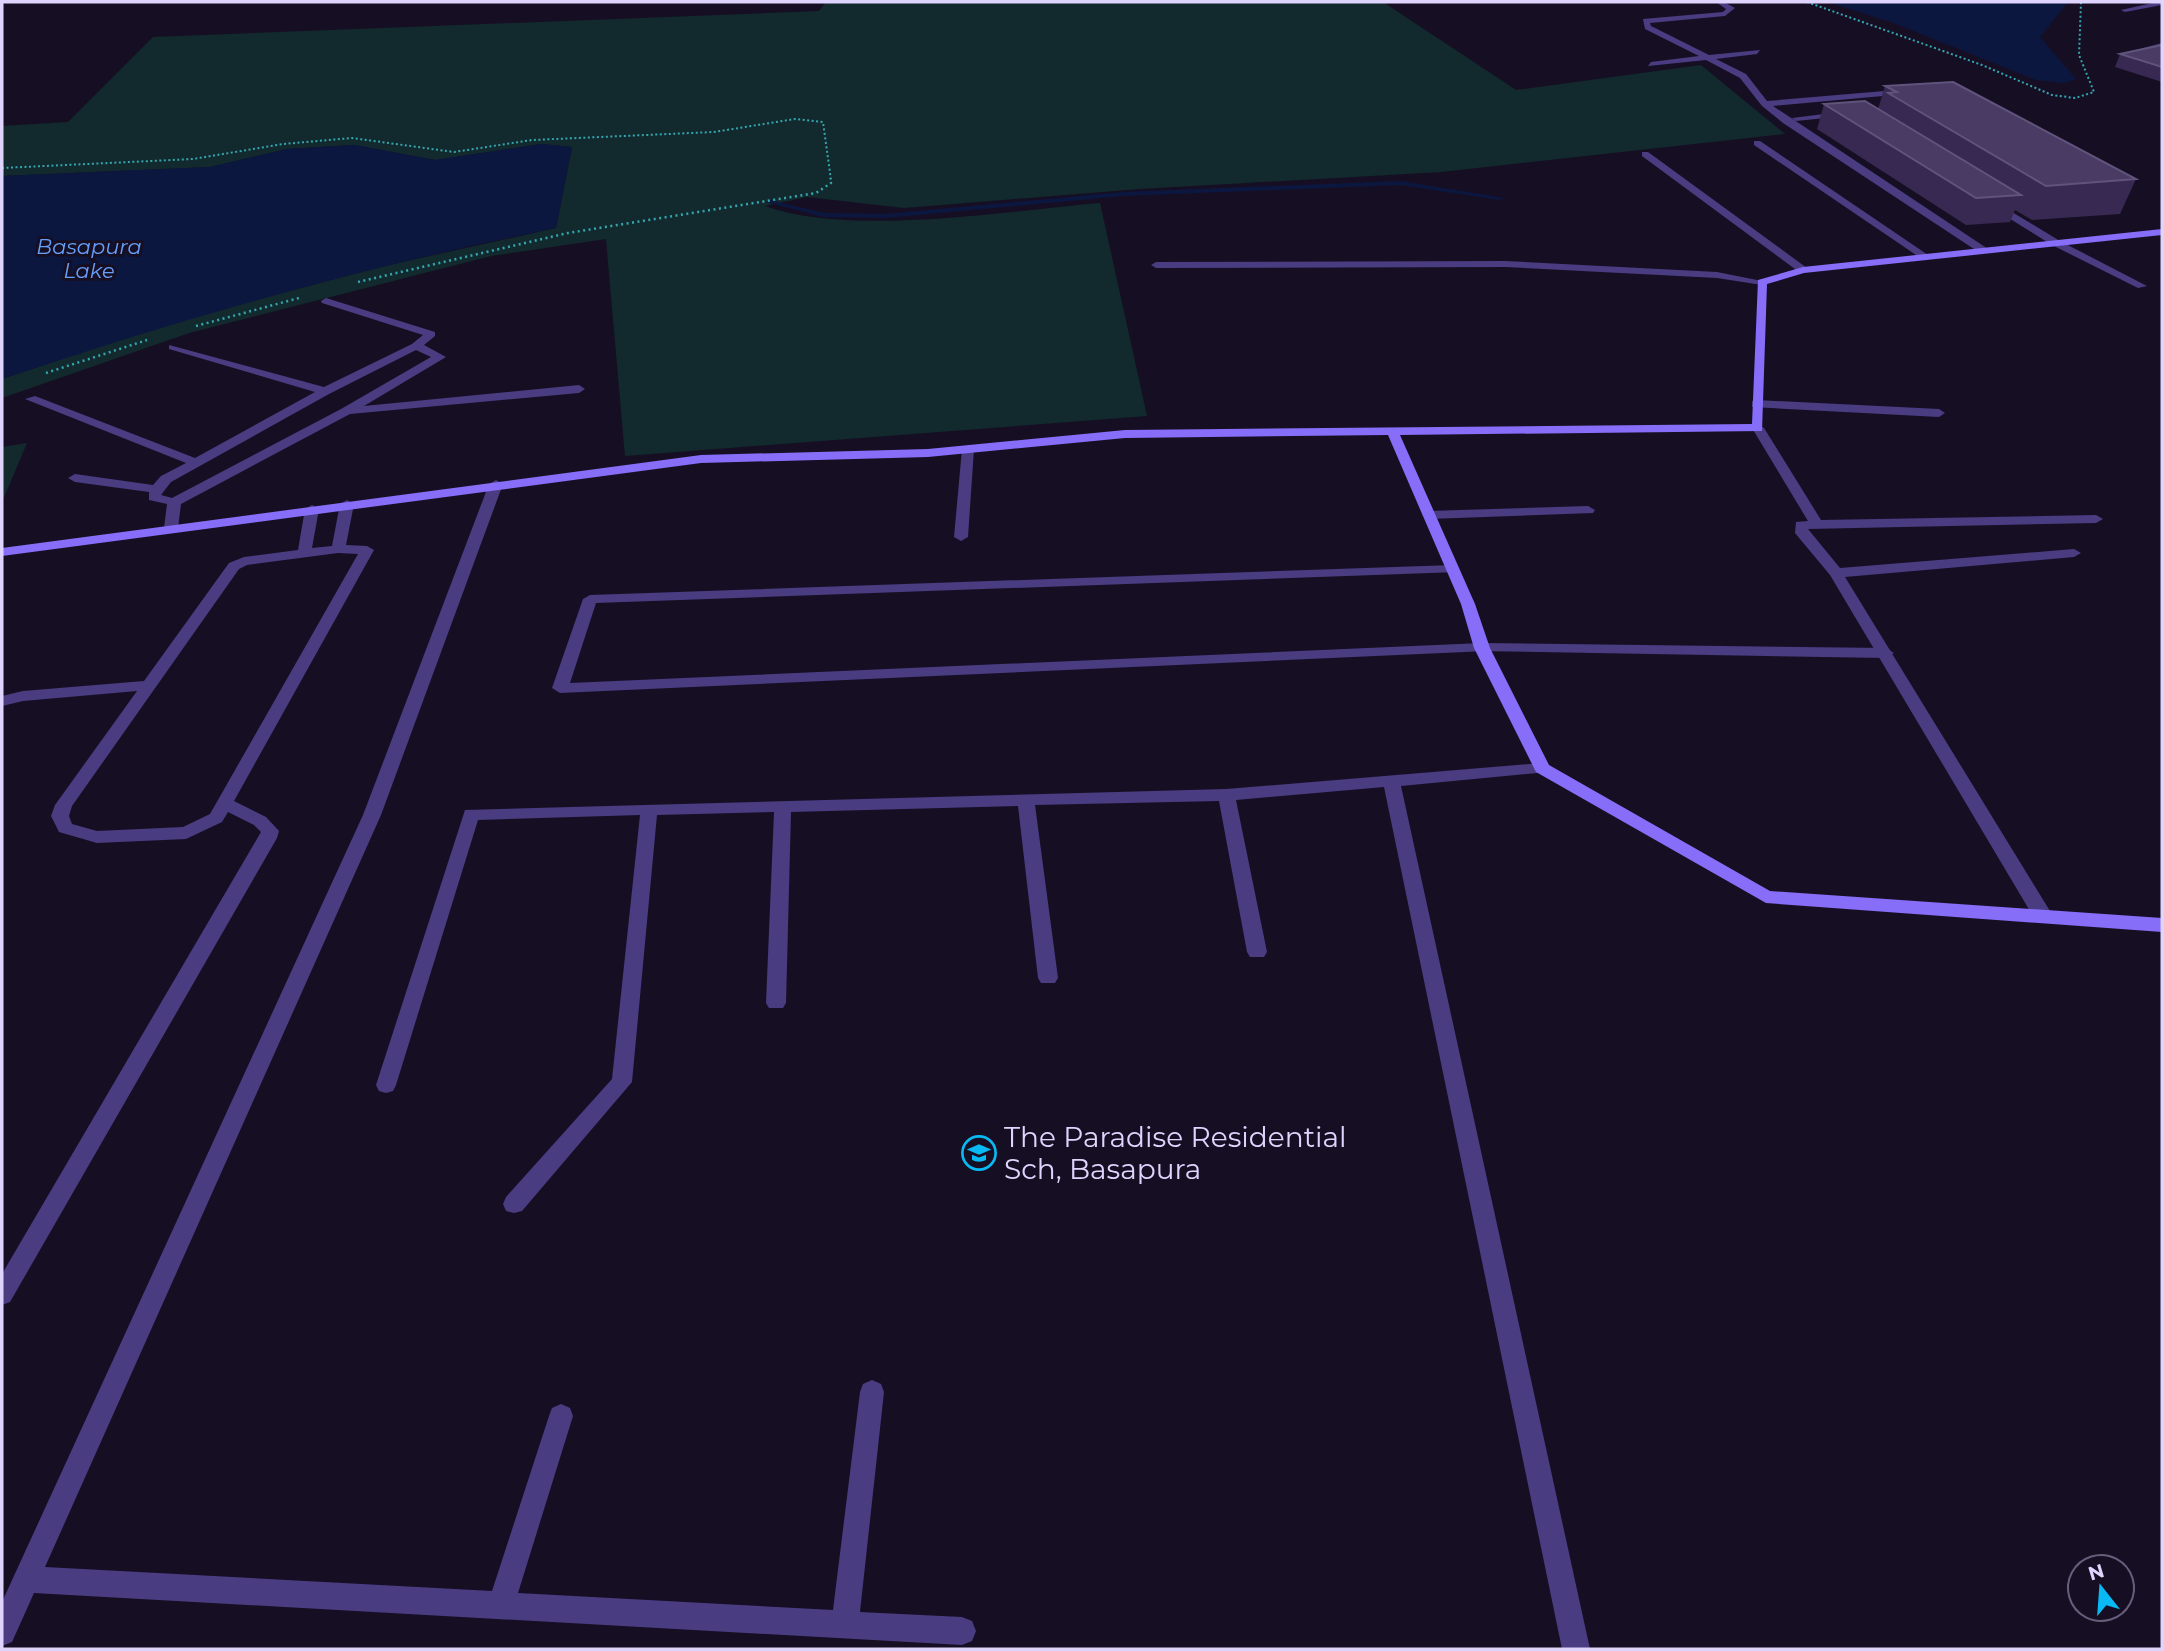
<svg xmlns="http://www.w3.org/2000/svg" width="2164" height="1651" viewBox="0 0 2164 1651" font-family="Montserrat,sans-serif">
	<rect width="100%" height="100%" fill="#160f24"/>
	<path fill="#122a2d" d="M826,2H1383L1516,90L1701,65L1785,134L1441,172L1139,189L904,208L807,197L765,206C850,237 1007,211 1100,203L1147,416L625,456L606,239L491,256L189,333L2,398V379L173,322L380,267L556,228L572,147L542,144L435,160L354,145L287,149L210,167L2,176V126L68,122L153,37L819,11Z
		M27,443L2,502V447Z"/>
	<path fill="#0c1740" d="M1827,2H2068L2040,37L2076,79L2064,83L2036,80L1891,22Z
		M542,144L572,147L556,228C366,266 185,318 2,379V176L210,167L287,149L355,145L435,160Z"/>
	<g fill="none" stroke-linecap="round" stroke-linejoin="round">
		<path fill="#0c1740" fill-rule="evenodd" d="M1400,181L1504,198L1500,200L1400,185L1123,196L885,218L824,217L766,202L770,200L824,213L885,214L1123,192Z"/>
		<path stroke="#34a6b1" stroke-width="2" stroke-dasharray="2 2.5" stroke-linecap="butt" d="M1807,2L1982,65L2052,95L2075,98L2094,92L2079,55L2081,2
			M2,168L193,159L283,144L352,138L454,152L532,140L714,132L795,119L823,122L831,180"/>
		<path stroke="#34a6b1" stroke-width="2.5" stroke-dasharray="2 3.5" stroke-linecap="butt" d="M358,282L568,233L816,193L831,183L830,178
			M196,326L299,298
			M46,373L147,340"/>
		<path fill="#493c81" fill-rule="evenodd" d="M1505,261L1717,272L1767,282L1762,285L1717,278L1505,267L1156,268L1151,265L1156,262Z
			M1482,643L1886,648L1894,653L1886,658L1477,651L1474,648L1477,645Z"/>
		<path fill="#493c81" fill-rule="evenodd" d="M1716,2H1724L1735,8L1725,16L1650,23L1651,26L1709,55L1760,50L1757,54L1716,59L1746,74L1767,101L1908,89L1905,94L1773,106L1988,249V253H1980L1783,123L1762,106L1740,78L1706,60L1648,66L1651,62L1699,56L1645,29L1643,19L1723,12L1726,9Z
			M2157,2H2162V5L2125,12L2121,10Z
			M2162,43V47L2133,54L2129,52Z
			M1848,111L1845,116L1796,121L1792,118Z
			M1754,141H1760L1931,257L1922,259L1754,145Z
			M1642,152H1648L1807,268V272H1799L1642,156Z
			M1991,203H1997L2060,241L2147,286L2138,288L2052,245L1991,207Z
			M326,298L435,332V336L424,345L446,357L364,406L579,385L585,389L579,393L350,414L181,504L178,528L171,532L164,528L167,504L149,500V492L75,482L68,478L75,474L153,485L161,476L186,463L25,399L35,396L195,458L315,392L169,349V345L324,387L412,344L423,335L322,303L321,301ZM416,350L431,357L341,409L172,498L161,495L171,482L329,394Z
			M1756,400L1939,409L1945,413L1939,417L1752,407V401Z
			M1758,424L1764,428L1821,520L2096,515L2103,519L2096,523L1808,529L1840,568L2074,549L2081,553L2074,557L1845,577L2050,911L2052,916L2050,921H2036L1830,575L1795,533L1796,522L1808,521L1752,428Z
			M968,445L974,449L968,537L961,541L954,537L962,449Z
			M496,480L503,484L381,815L45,1567L492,1591L549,1416L552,1408L561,1404L570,1408L573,1416L518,1593L833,1610L860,1392L863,1384L872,1380L881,1384L884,1392L860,1612L962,1617L972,1621L976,1631L972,1641L962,1645L34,1593L12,1642L2,1646V1602L363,815L489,484Z
			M347,500L354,504L346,545L367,546L374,550L234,801L266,817L279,831L277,838L10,1302L2,1305V1274L261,832L254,825L228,812L222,822L186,839L97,843L59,832L51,816L55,805L137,691L23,701L2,706V696L23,691L144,681L229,563L244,557L298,550L305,509L312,505L319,509L312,548L332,546L340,504ZM338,553L358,554L210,814L183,827L97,831L72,824L69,816L72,806L239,569L247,565Z
			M1588,506L1595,510L1593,513L1429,519L1422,515L1429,511Z
			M1453,565L1458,566V572L596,603L570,683L1482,643L1487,645L1490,648L1487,651L560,693L552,688L583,599L590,595Z
			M1542,763L1548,764L1550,768L1548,772L1401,786L1590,1649H1562L1384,787L1236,800L1267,952L1264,957H1250L1247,952L1219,801L1035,805L1058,978L1055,983H1041L1038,978L1018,806L791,812L786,1003L783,1008H769L766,1003L774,812L657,815L632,1082L522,1211L514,1213L506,1211L503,1204L506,1197L612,1079L640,815L478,820L396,1085L393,1091L386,1093L379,1091L376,1085L465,810L1226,789Z"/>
		<path fill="#876ef9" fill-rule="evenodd" d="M2162,229V235L1804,273L1767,284L1762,431L1400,435L1475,604L1490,648L1549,765L1770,891L2162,918V932L1766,903L1536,772L1474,648L1461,604L1388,435L1125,438L928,457L701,463L2,556V548L701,455L928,449L1125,430L1752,424L1758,280L1803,267Z"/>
	</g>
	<path fill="#372951" d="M2162,45V82L2115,67L2120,54Z
		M1885,86L2136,179L2120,214L2032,220L2015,210L2010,222L1966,225L1817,129L1824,104L1878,109Z"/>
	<path fill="#493b63" stroke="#60537c" stroke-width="2" d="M2162,45V67L2120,54Z
		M1953,82L2136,179L2046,186L1888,93L1897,92L1885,86Z
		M1865,101L2021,195L1976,198L1824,104Z"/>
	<defs>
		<g id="school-ring" transform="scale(1.75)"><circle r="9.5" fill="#160f24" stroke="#09b9f4" stroke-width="1.5"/><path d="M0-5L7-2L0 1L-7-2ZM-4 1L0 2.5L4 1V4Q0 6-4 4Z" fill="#09b9f4"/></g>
	</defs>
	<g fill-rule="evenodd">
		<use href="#school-ring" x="979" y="1153"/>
	</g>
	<g text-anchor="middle" stroke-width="6" stroke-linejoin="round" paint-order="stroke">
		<g font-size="21" font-style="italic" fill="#669ff9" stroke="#160f24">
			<text x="89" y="254">Basapura<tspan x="89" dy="24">Lake</tspan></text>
		</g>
		<g font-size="28" fill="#dfd4fd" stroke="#160f24" text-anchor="start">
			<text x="1004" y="1147">The Paradise Residential<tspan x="1004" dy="32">Sch, Basapura</tspan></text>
		</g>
	</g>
	<rect width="2164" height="1651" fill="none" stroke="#dfd4fd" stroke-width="7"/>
	<g transform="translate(2101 1588) rotate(343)"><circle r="33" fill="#160f24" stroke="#665e7b" stroke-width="2"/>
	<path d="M0-5L12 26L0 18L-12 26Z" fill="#09b9f4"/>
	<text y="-10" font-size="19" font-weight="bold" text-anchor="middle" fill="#dfd4fd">N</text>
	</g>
</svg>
